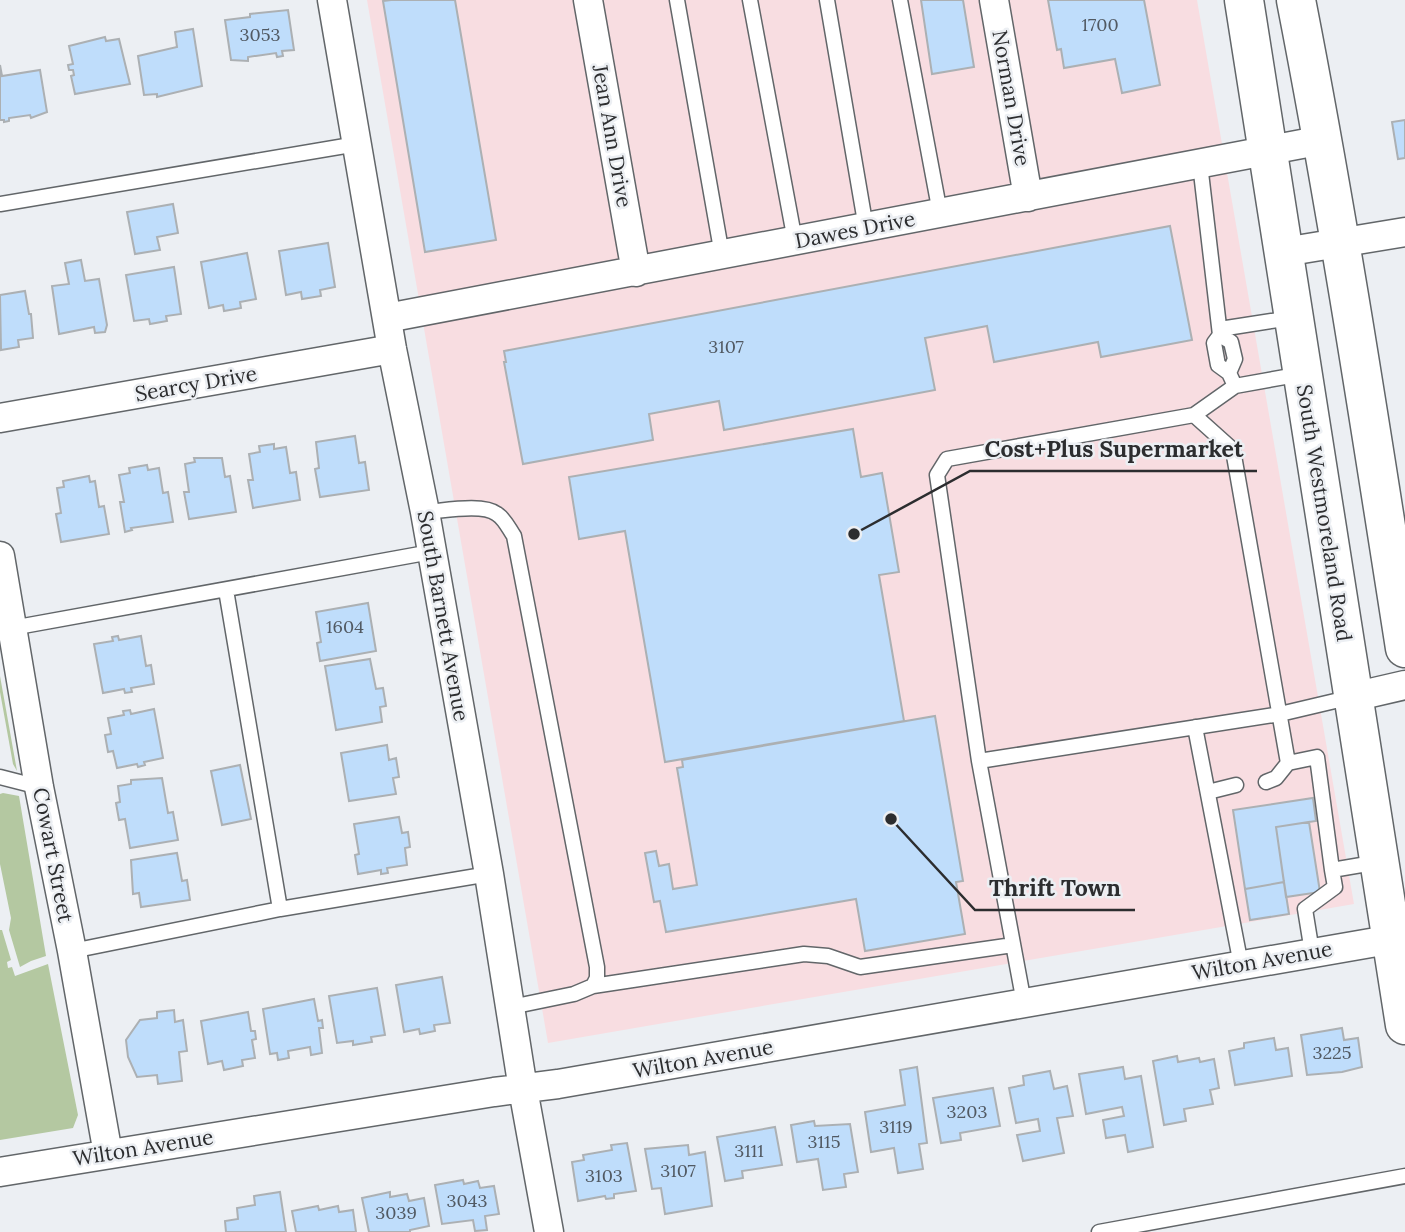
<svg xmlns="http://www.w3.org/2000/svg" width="1405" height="1232" viewBox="0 0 1405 1232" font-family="Lora,serif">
	<rect width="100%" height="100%" fill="#eceff3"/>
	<path fill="#f8dde1" d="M367,0H1197L1354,904L548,1043Z"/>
	<path fill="#b4c8a1" d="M0,676L17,771L13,764L0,692Z
		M3,793L19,796L46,956L31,961L20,967L9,930L11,918L0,864V794Z
		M0,930H2L11,960L7,962L8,968L12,967L15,976L48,964L78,1115L73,1128L0,1140Z"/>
	<path fill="#bfddfb" stroke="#acb0b3" stroke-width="2" d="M391,0H455L496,240L425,252L383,1Z
		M921,0H963L974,67L932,74Z
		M1048,0H1144L1160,85L1122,93L1115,59L1064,68L1061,49L1057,50Z
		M288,10L294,50L282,51L283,56L277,57L276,53L248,57V61L231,60L225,20L250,17V14Z
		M193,29L202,86L157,97V94L144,95L138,56L177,47L175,32Z
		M105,37L106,41L119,39L130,84L75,94L71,76L74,75L73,70H69L68,65L73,64L69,46Z
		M0,65L2,76L40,70L47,112L31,118L30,115L9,118V121L4,122V120H0Z
		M1405,120V158L1398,159L1392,122Z
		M173,204L178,233L157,237L160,250L135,254L127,212Z
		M1170,226L1192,340L1101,357L1098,342L994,362L987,326L925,338L935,390L724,430L719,401L649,414L653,440L523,464L504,362H506L504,351Z
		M328,243L335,287L320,290L321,296L302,299L301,292L286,295L279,251Z
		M247,253L256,299L240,302L241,308L224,311L223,305L209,308L201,262Z
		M81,260L85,281L99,279L107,325L105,332L95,333L94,327L59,334L52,286L69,284L65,263Z
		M174,267L181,314L166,316L167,321L150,324L149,319L134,321L126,275Z
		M25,291L29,314H31L33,338L18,340L19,347L1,350L0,295Z
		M853,429L861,477L882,473L899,572L879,575L904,721L665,762L625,531L579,539L569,477Z
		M355,436L359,463L365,462L369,490L320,497L315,469L319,468L316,442Z
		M274,444V449L286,447L290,473L296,472L300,500L253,508L248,480H253L249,454L260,452L259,446Z
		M194,458H222L225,477L230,476L236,512L189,519L184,492H189L185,464L195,462Z
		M147,465L148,470L159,468L163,493L168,492L173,522L131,528L132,530L125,532L120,502H124L119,475L130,473L129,468Z
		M89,476L90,482L95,481L99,507L104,506L109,534L61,542L56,514L61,513L57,488L64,487L63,481Z
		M368,603L376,651L320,661L317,643L321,642L316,612Z
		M118,636L119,640L141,636L146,666L151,665L154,684L131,688L132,692L125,693L124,689L103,693L94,644L113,641L112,637Z
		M370,659L376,689L383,688L386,706L380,707L382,722L336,730L325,666Z
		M154,709L163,758L144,762L145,765L138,767L137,764L117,768L113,751L108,752L105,735L111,734L108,718L124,715L123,711L130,710L131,714Z
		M935,716L963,881L956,882L965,934L865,951L856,899L666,932L660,901L654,902L645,853L656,851L659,866L669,864L673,889L697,885L677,768L683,767L682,760Z
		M387,745L389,760L396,758L399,777L393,778L396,794L349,801L341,753Z
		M240,765L251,819L222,825L211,771Z
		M162,778L168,813L173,812L178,840L130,848L125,819L119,820L116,803L120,802L118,786L131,784V780Z
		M1313,798L1316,821L1276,827L1284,882L1245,889L1233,810Z
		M399,817L402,833L408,832L410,847L405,848L407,865L387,868L388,873L381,874V870L358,874L355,855L359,854L354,824Z
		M1309,822L1320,892L1286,897L1276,827Z
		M177,853L182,881L187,880L190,900L141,907L139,893L133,894L131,860Z
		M1284,882L1289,914L1250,920L1245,889Z
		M442,977L450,1023L434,1025L435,1031L420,1034L419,1029L404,1032L396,985Z
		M377,988L385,1035L371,1037L372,1042L353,1045V1041L337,1043L329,996Z
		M314,999L318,1021L322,1020L323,1028H319L322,1053L311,1055L310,1047L288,1051L289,1058L278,1060L277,1053L270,1054L263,1009Z
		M174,1010L175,1022L183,1020L187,1051L179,1052L182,1081L158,1084L157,1075L137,1077L128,1057L126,1040L140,1020L157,1018V1012Z
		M248,1012L251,1031H255L256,1039L252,1040L255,1058L242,1060L243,1066L224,1070L222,1061L208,1064L201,1021Z
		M1342,1028L1344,1040L1358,1038L1362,1067L1342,1072L1307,1075L1301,1035Z
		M1274,1038L1276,1050L1288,1048L1292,1076L1235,1085L1229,1051L1244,1048V1043Z
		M1177,1056L1178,1062L1199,1058L1200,1062L1214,1059L1219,1088L1210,1090L1213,1104L1184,1109L1186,1121L1164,1125L1153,1061Z
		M917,1067L927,1143L919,1144L923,1169L898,1173L894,1148L871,1152L865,1112L905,1105L900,1070Z
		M1123,1067L1125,1079L1141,1076L1153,1147L1128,1152L1125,1135L1106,1138L1103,1120L1124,1116L1122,1107L1086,1114L1079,1074Z
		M1050,1071L1054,1089L1067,1086L1073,1116L1057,1118L1064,1153L1023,1161L1017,1135L1040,1131L1038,1119L1016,1123L1009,1088L1024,1085L1023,1076Z
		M993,1088L1000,1126L960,1133L961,1140L941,1143L933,1098Z
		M814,1121L815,1126L850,1124L858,1172L844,1174L846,1187L823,1190L818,1159L797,1162L791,1125Z
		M775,1127L782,1165L742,1171L743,1178L725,1181L717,1137Z
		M627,1143L636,1191L614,1194V1198L606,1199L605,1196L578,1201L572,1162L584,1160L583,1155L612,1150L611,1145Z
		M688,1145L689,1155L705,1152L712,1206L665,1214L661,1188L652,1189L645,1149Z
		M463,1180L464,1184L478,1181L480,1188L494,1186L499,1214L485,1216L487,1230L475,1231L473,1220L442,1224L435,1185Z
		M280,1192L286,1232H226L225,1221L238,1219L237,1208L255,1205L254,1196Z
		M390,1192V1197L407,1194L409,1201L424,1198L429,1226L410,1230V1232H369L362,1198Z
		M318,1206L319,1210L338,1206L339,1212L353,1210L356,1232H296L292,1211Z"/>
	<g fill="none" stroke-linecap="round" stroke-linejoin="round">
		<g stroke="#626669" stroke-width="17">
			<path id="lane" d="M677,0L722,255
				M750,0L795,241
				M827,0L866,228
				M900,0L940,213
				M1200,164L1220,335
				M0,204L357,144
				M1220,329L1291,318
				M1229,373L1235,359L1231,342L1220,335L1214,343L1218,365L1229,373L1235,386
				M1194,415L1233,450L1288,763L1317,757L1332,870L1379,862
				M425,512C443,511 483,503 497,514C505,519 509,529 514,536L597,967V978L593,986L574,994L511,1007
				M226,590L280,909
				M12,628L431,552
				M1195,727L1241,965
				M979,761L937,475L947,459L1194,415L1235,386L1302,374
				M0,777L39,787
				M1266,782L1276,778L1288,763
				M1208,792L1236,785
				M72,951L280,909L489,874
				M1312,952L1305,909L1335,887L1332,870
				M593,986L804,954L828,956L860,967L1013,945
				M1024,1003L979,761L1280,714L1352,697
				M1099,1232L1405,1176"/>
		</g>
		<g stroke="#626669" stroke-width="31">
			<path id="street" d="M332,0L392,349L425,512L489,874L523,1089L549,1232
				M588,0L636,272
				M994,0L1028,197
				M1284,252L1405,232
				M387,318L1323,140
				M0,418L392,349
				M0,556L39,787L72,951L108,1154
				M1353,697L1405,685
				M0,1172L494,1092L558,1084L1405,937"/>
		</g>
		<g stroke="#626669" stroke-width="41">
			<path id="secondary" d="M1244,0L1405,1025
				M1296,0C1338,215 1371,431 1405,648"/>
		</g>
		<use href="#lane" stroke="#fff" stroke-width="14"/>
		<use href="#street" stroke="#fff" stroke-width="28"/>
		<use href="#secondary" stroke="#fff" stroke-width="38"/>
	</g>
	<g text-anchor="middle" stroke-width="5" stroke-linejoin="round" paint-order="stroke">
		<g font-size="18" fill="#515962">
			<text x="1100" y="31">1700</text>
			<text x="260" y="41">3053</text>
			<text x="726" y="353">3107</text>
			<text x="345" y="633">1604</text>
			<text x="1332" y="1059">3225</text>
			<text x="967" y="1118">3203</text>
			<text x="896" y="1133">3119</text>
			<text x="824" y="1148">3115</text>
			<text x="749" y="1157">3111</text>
			<text x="678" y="1177">3107</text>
			<text x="604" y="1182">3103</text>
			<text x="467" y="1207">3043</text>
			<text x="396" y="1219">3039</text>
		</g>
		<g font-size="21" fill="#2c2d2f" stroke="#eceff3">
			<text transform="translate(1011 98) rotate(80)" y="7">Norman Drive</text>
			<text transform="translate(612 136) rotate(80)" y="7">Jean Ann Drive</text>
			<text transform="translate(855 230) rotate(-11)" y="7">Dawes Drive</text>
			<text transform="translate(196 384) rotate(-10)" y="7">Searcy Drive</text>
			<text transform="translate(1324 513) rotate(81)" y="7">South Westmoreland Road</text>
			<text transform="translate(443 616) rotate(80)" y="7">South Barnett Avenue</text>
			<text transform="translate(53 855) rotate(79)" y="7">Cowart Street</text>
			<text transform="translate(1262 961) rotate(-10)" y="7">Wilton Avenue</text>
			<text transform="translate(703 1059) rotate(-10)" y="7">Wilton Avenue</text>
			<text transform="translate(143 1148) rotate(-9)" y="7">Wilton Avenue</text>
		</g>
	</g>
	<path fill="none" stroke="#2c2d2f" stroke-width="2.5" d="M854 534L970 471H1257M891 819L975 910H1135"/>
	<g fill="#2c2d2f" stroke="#eceff3" stroke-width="2.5">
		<circle cx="854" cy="534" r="7"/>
		<circle cx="891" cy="819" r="7"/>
	</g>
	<g font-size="23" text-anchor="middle" font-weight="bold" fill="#2c2d2f" stroke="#eceff3" stroke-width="5" stroke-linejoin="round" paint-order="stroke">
		<text x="1114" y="457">Cost+Plus Supermarket</text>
		<text x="1055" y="896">Thrift Town</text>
	</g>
</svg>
